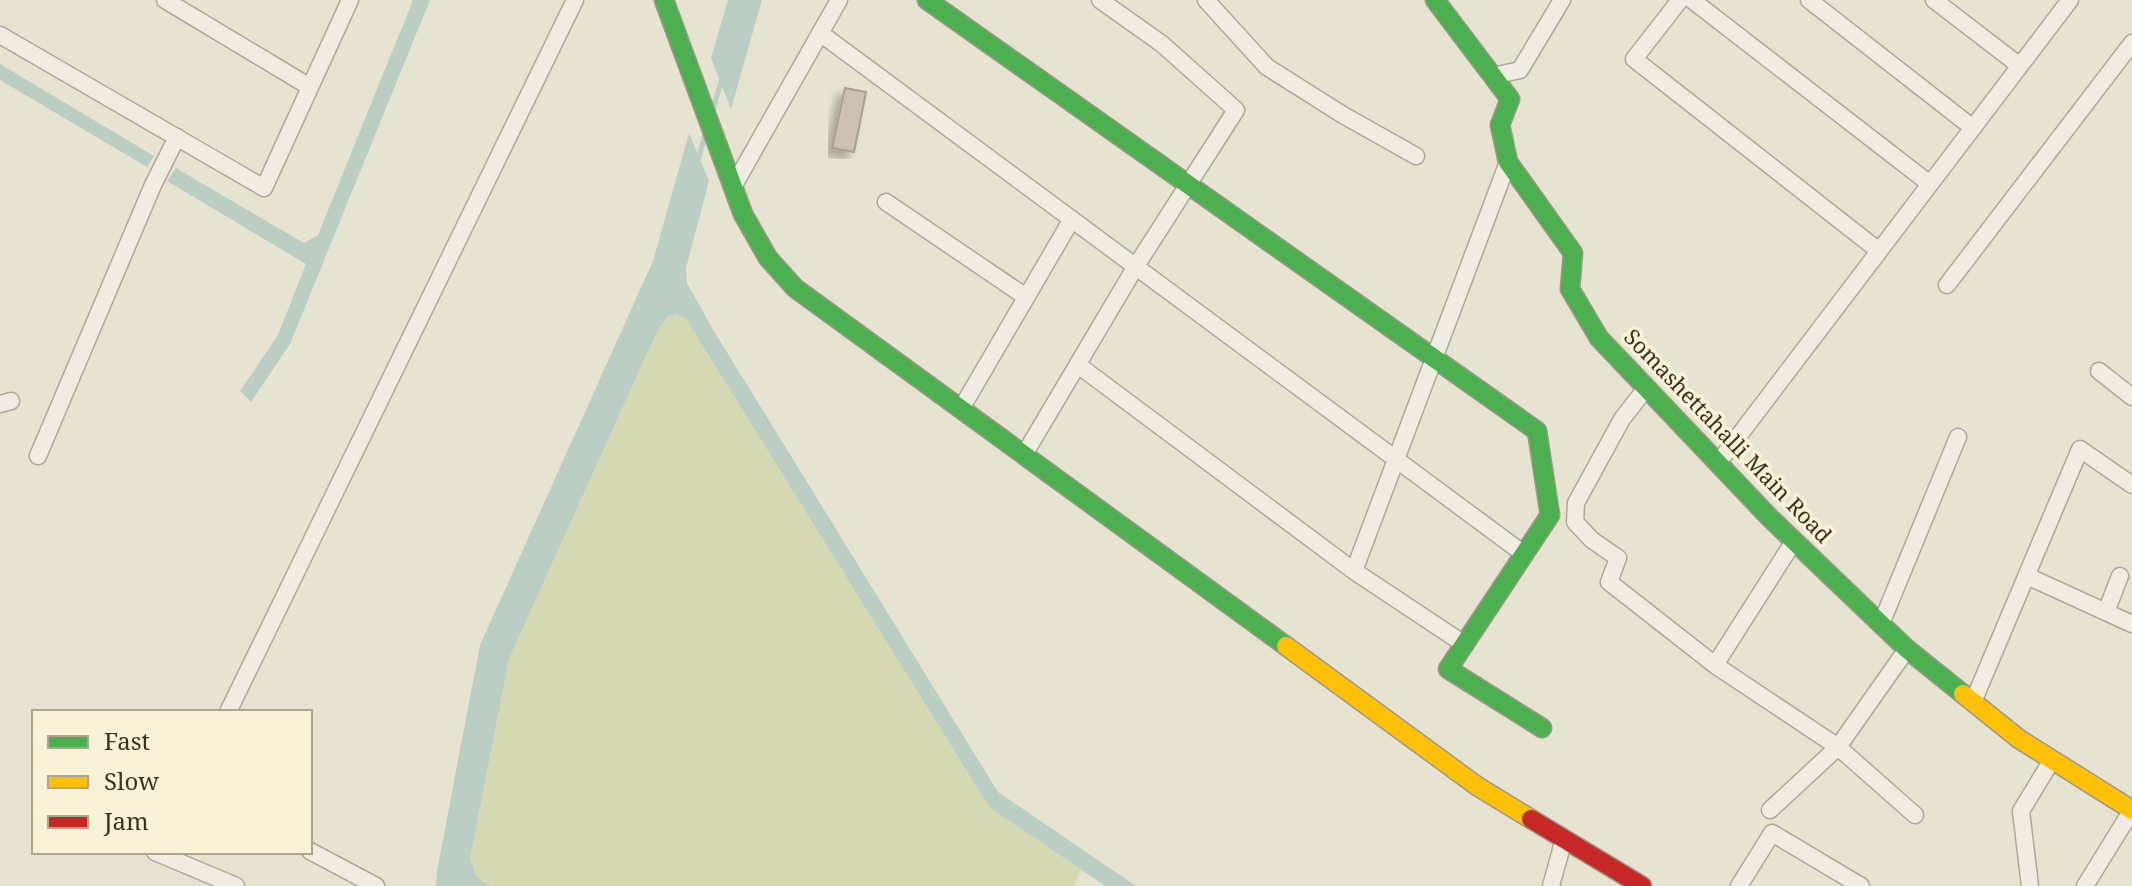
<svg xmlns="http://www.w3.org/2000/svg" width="2132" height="886" viewBox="0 0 2132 886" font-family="'Noto Serif',serif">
	<defs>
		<filter id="shadow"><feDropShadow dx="-7" dy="7" stdDeviation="4" flood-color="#0004"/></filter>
	</defs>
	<rect width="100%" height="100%" fill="#e7e3d1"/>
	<path fill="#d4d9b2" d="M675,314L686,319L989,807L1081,870L1074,886H490L477,877L470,859L509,659L655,336L667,317Z"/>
	<path fill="#bbcec4" d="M413,0H430L290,344L251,402L240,391L278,335L306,264L167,181L176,168L304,243L318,235Z
		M728,0H762L731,109L711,58Z
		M0,64L154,156L147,167L0,80Z
		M689,133L709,181L686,268L687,283L712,328L998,792L1136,886H1105L989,807L686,319L675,314L667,317L655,336L509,659L470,859L477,877L490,886H436L437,871L480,645L653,261Z"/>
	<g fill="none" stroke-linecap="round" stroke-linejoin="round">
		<path stroke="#bbcec4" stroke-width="5" d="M713,110L722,78
			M697,164L705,135"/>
	</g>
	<path fill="#ccc2b1" stroke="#a89f8f" stroke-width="2" filter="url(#shadow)" d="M845,88L866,92L854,152L832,148Z"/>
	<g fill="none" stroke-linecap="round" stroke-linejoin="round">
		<g stroke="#ada899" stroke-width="19">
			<path id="street" d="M165,0L310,87
				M1206,0L1267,67L1343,115L1416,156
				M1680,0L1634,59L1879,251
				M1692,0L1930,184
				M1809,0L1973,128
				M1934,0L2020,66
				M820,33L1524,554
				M0,35L264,188L350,0
				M1493,76L1520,70L1562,0
				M733,187L839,0
				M886,202L1026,297
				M1947,285L2132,43
				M1078,365L1354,571L1464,644
				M2099,371L2132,397
				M1647,387L1622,419L1576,503L1575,522L1592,540L1618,558L1609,582L1715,665L1838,747L1915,815
				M0,404L11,401
				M961,409L1072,219
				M1024,455L1136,266L1236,110L1162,44L1100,0
				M38,456L153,185L177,137
				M1718,463L2070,0
				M1354,571L1508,162
				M2027,576L2132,624
				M2106,612L2120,576
				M1881,624L1958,437
				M1715,665L1794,541
				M1973,702L2080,449L2132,485
				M228,712L575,0
				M1770,810L1838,747L1907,649
				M310,851L376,886
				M155,852L236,886
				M1551,886L1564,839
				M1739,886L1772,833L1861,886
				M2030,886L2021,811L2052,760
				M2085,886L2132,810"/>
		</g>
		<g stroke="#9d9789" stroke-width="21">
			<path id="fast" d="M664,0L743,214L768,258L795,288L1286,646
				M927,0L1537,431L1550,515L1448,669L1542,728
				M1435,0L1510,99L1500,125L1508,162L1573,253L1570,289L1599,338L1770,518L1907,649L1963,694"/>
		</g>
		<g stroke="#9d9789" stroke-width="21">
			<path id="slow" d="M1286,646L1477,786L1531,819
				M1963,694L2019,739L2132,810"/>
		</g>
		<g stroke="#9d9789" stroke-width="21">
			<path id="jam" d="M1531,819L1642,886"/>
		</g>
		<use href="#street" stroke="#f0ece2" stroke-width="16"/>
		<use href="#fast" stroke="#4caf50" stroke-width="18"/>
		<use href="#slow" stroke="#ffc107" stroke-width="18"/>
		<use href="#jam" stroke="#c62828" stroke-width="18"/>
	</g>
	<g text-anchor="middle" stroke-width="7" stroke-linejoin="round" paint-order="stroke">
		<g font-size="22" fill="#3e311f" stroke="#f8f2d7">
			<text transform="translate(1728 436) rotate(46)" y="8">Somashettahalli Main Road</text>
		</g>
	</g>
	<rect x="32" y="710" width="280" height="144" fill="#f8f2d7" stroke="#aea58d" stroke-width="2"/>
	<rect x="48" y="736" width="40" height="12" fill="#4caf50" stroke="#aea58d" stroke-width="2"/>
	<text x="104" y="750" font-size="24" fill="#3e311f">Fast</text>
	<rect x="48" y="776" width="40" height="12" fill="#ffc107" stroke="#aea58d" stroke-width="2"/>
	<text x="104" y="790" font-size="24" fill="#3e311f">Slow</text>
	<rect x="48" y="816" width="40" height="12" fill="#c62828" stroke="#aea58d" stroke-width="2"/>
	<text x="104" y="830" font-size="24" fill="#3e311f">Jam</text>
</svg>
